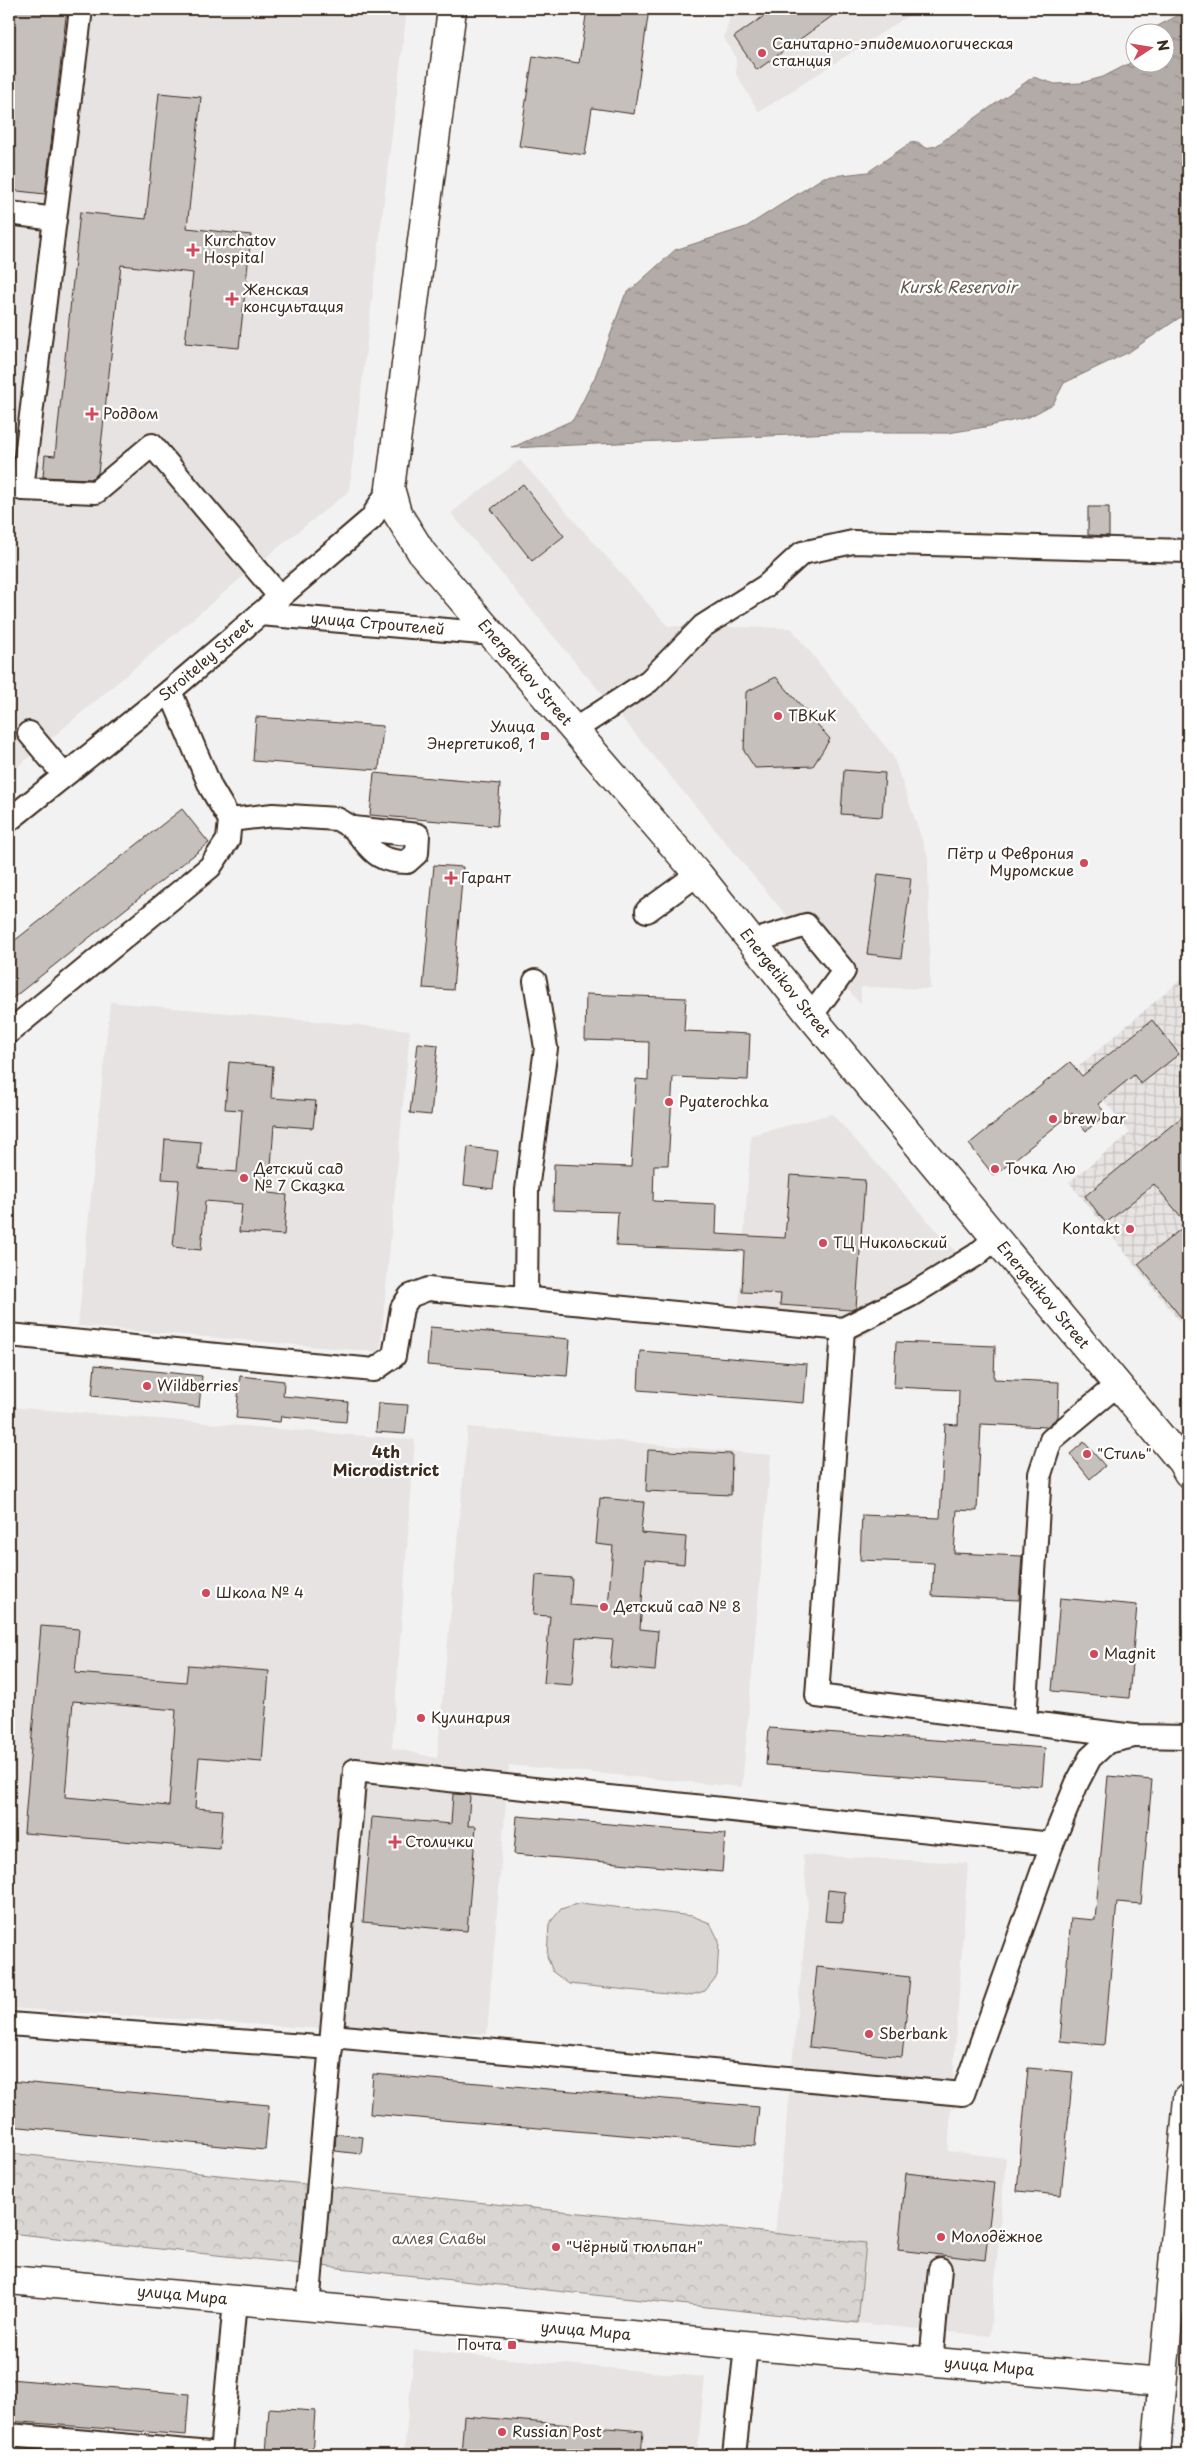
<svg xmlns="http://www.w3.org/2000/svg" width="1197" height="2464" viewBox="0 0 1197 2464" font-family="'Playpen Sans',sans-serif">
	<defs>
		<pattern id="industrial-grid" width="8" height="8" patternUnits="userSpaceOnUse" patternTransform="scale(1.25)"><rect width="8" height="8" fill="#e6e3e2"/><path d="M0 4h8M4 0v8" fill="none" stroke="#c6c3c1"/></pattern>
		<pattern id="park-crowns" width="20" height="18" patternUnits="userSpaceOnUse" patternTransform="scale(1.25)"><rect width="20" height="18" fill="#d8d5d2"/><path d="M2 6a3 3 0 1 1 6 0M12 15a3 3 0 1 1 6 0" fill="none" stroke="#bab7b4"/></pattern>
		<pattern id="water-ripples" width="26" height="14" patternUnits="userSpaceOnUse" patternTransform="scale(1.25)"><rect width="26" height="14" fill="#b2aba7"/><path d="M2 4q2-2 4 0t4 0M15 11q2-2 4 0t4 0" fill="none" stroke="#928b87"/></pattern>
	</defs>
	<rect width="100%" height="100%" fill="#f3f2f2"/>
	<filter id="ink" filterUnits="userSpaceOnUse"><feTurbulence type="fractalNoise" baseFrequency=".02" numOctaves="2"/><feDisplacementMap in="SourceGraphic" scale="10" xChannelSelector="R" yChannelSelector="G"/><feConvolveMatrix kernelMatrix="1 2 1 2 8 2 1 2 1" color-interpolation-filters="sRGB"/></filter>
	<g filter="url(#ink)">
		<path fill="#e6e3e2" d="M9,9H407L349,491L265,558L9,774Z
			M732,9H919L759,112L736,74V57L724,38Z
			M520,460L668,626L791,628L893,756L928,857L930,989L861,987V1005L451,513Z
			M110,1002L410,1030L380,1352L78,1326Z
			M832,1114L974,1272L856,1340L737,1333L751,1135Z
			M9,1407L415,1440L392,1748L437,1758L468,1427L771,1455L742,1787L509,1765L487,2034L308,2028L9,2008Z
			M803,1855L968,1863L948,2151L1006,2158L990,2336L858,2323L866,2243L775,2234L808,1905Z
			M414,2350L705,2377L697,2455H404Z"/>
		<path fill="url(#industrial-grid)" d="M1184,977L1188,978V1332L1069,1182L1130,1133L1078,1067Z"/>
		<path fill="#d8d5d2" stroke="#8a8078" d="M580,1903L692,1916L710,1923L719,1941L717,1976L705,1991L687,1996L569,1984L553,1972L547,1956L549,1924L561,1909Z"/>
		<path fill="url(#park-crowns)" stroke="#8a8078" d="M9,2153L866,2243L858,2323L9,2233Z"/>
		<path fill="url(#water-ripples)" stroke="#827770" d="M1179,15H1188V312L1129,352L1064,383L1053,404L1029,417L985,427L948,433H832L511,448L573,420L595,377L625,295L675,250L746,227L824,177L868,172L910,143L918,142L925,148L936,146L1033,77L1055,84L1081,83L1103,77L1134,61L1164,62V32H1152V29Z"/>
		<path fill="#c6c0bd" stroke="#3b2a1e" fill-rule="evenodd" d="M10,9H67L45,194L9,190Z
			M587,9H649L634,114L592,108L585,155L519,146L533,56L579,63Z
			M774,9H842L757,70L734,37Z
			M159,93L201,97L187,228L251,235L239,348L185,343L193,273L121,265L98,473L91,479L43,477L45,455L55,456L80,212L146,219Z
			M523,484L564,536L532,561L491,509Z
			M1088,507H1109V536L1088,535Z
			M776,677L830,739L813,766L755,768L744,751L746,692Z
			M256,717L383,726L379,770L253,761Z
			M844,770L885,773L882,817L841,814Z
			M374,773L500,784L497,826L370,815Z
			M182,809L209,843L9,1001V945Z
			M434,865L463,867L453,990L423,988Z
			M878,874L911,878L901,958L867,954Z
			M586,994L686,998L684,1031L750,1034L748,1080L673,1077L668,1165H654L653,1201L717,1204L716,1234L785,1238L790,1175L865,1180L856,1308L851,1310L780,1305L781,1294L742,1292L744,1251L616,1246L618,1212L553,1210L554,1164L631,1167L636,1079L648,1080L649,1042L585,1040Z
			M1152,1020L1179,1054L1141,1084L1134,1075L1098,1104L1106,1114L1086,1131L1072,1113L994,1176L969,1144L1070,1062L1082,1076Z
			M418,1043L438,1045L431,1115L410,1113Z
			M229,1062L273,1066L271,1098L316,1101L313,1128L274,1125L269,1193L287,1195L284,1235L239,1232L242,1204L205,1201L201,1250L173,1247L179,1180L162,1179L165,1139L201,1142L199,1169L237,1172L242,1110L225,1109Z
			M1188,1112V1326L1138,1264L1187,1224L1154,1184L1106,1223L1085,1196Z
			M468,1147L498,1151L493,1189L464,1185Z
			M430,1327L570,1339L567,1376L427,1365Z
			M896,1342L995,1346L994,1379L1059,1382L1058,1417L1046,1427L981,1424L977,1511L957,1510L954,1553L1022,1556L1019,1600L932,1596L934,1563L860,1560L862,1515L940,1518L945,1424L958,1425L959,1390L894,1387Z
			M640,1351L807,1364L804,1403L638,1390Z
			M95,1365L202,1376L199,1407L92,1396Z
			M240,1376L284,1381L283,1396L348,1402L346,1422L281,1416L280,1422L236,1418Z
			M378,1403L408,1405L405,1434L376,1432Z
			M1084,1442L1105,1466L1090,1479L1070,1454Z
			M648,1450L732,1454L731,1495L646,1491Z
			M600,1498L644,1502L641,1533L686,1537L684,1564L645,1560L640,1629L658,1631L655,1671L610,1667L613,1640L576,1637L572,1685L544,1683L550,1616L533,1615L536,1575L572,1578L570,1605L608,1608L613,1546L596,1544Z
			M1060,1598L1137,1605L1129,1698L1052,1691Z
			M41,1626L79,1629L75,1673L186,1682L188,1665L269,1671L262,1762L199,1757L195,1808L223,1810L220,1849L24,1833ZM73,1701L176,1710L169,1806L65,1797Z
			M769,1728L1045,1748L1042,1786L766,1765Z
			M1108,1776L1152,1780L1141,1904L1117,1902L1104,2045L1060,2041L1071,1918L1095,1920Z
			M453,1794L470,1795L468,1826H476L467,1931L363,1922L372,1817L451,1824Z
			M517,1816L725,1834L722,1872L514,1854Z
			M828,1890L845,1892L843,1922L825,1921Z
			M817,1967L910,1977L902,2057L809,2047Z
			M1028,2068L1073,2072L1061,2195L1017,2191Z
			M373,2074L759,2107L755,2146L370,2114Z
			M9,2081L269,2105L265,2150L9,2126Z
			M336,2134L363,2137L361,2154L335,2151Z
			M906,2173L994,2183L985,2260L898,2250Z
			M9,2379L189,2394L186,2435L9,2421Z
			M269,2408L315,2411L312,2455H266Z
			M464,2416L643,2431L641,2455H461Z"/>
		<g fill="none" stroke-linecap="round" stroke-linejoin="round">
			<g stroke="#3b2a1e" stroke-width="26">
				<g id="minor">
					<path d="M9,213L55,219L81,9"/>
					<path d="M55,219L22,489L96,492L152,445L280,597"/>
					<path id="s1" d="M260,614L493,634"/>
					<path d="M574,730L649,681L703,626L766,586L802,553L853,542L1188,551"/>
					<path d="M29,733L64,775"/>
					<path id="s2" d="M9,820L170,691L371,519L390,488"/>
					<path d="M230,820L273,815L337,819L353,828L418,835L417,853L407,862C375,862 372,849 353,828"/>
					<path d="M647,911L698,874"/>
					<path d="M751,942L806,925L844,971L811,1016"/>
					<path d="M9,1032L210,867L228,840L230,820L211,788L170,691"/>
					<path d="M526,1298L527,1190L546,1048L535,981"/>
					<path d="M843,1329L817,1696L1134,1736L1188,1737"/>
					<path d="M9,1335L374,1370L394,1356L402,1308L410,1296L428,1289L843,1329L911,1295L976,1255L997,1237"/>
					<path d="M1025,1722L1040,1474L1051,1440L1118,1384"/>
					<path d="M9,2024L331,2048"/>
					<path d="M332,2036L963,2094L1052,1844L1077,1783L1090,1758L1107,1742L1134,1736"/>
					<path d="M308,2307L355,1770L1052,1844"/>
					<path d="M931,2362L940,2269"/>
					<path d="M9,2435L221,2454L235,2301"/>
					<path d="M734,2455L746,2347"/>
				</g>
			</g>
			<g stroke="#3b2a1e" stroke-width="31">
				<g id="major">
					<path id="s3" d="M452,9L390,488L397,513L422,553L698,874L811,1016L1181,1461L1188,1473"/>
					<path id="s4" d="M9,2280L1162,2382"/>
					<path d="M1156,2455L1188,2098"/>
				</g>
			</g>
			<use href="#minor" stroke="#fff" stroke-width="22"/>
			<use href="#major" stroke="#fff" stroke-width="28"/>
		</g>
	</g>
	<g fill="#d1495b" stroke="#fff" stroke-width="2">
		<circle cx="762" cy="53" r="5"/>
		<path d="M190.5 242.5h5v5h5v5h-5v5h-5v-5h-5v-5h5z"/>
		<path d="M229.5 291.5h5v5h5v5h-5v5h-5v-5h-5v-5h5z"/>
		<path d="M89.5 406.5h5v5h5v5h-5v5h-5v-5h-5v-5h5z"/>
		<circle cx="778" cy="716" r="5"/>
		<rect x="540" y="731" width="10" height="10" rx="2.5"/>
		<circle cx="1084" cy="863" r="5"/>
		<path d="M448.5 870.5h5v5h5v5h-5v5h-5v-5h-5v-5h5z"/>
		<circle cx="669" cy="1102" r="5"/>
		<circle cx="1053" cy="1119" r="5"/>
		<circle cx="995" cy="1169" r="5"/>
		<circle cx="244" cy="1178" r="5"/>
		<circle cx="1130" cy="1229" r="5"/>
		<circle cx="823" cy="1243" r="5"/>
		<circle cx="147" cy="1386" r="5"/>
		<circle cx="1087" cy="1454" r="5"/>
		<circle cx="206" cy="1593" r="5"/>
		<circle cx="604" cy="1607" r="5"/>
		<circle cx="1094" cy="1654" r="5"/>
		<circle cx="421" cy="1718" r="5"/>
		<path d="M392.5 1834.5h5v5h5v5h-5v5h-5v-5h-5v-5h5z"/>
		<circle cx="869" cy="2034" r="5"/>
		<circle cx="941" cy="2237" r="5"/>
		<circle cx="556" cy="2247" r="5"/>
		<rect x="507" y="2340" width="10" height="10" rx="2.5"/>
		<circle cx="502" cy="2432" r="5"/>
	</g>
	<g text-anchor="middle" stroke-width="4.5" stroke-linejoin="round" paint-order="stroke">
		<g font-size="15" fill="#3b2a1e" stroke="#fff" text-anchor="start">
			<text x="772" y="49">Санитарно-эпидемиологическая<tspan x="772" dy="17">станция</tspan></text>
			<text x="204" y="246">Kurchatov<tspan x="204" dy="17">Hospital</tspan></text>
			<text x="243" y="295">Женская<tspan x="243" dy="17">консультация</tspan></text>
			<text x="103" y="419">Роддом</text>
			<text x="788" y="721">ТВКиК</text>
			<text x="535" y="732" text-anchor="end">Улица<tspan x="535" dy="17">Энергетиков, 1</tspan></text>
			<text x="1074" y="859" text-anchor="end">Пётр и Феврония<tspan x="1074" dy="17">Муромские</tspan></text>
			<text x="461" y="883">Гарант</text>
			<text x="679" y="1107">Pyaterochka</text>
			<text x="1063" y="1124">brew bar</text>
			<text x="254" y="1174">Детский сад<tspan x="254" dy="17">№ 7 Сказка</tspan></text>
			<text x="1005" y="1174">Точка Лю</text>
			<text x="1120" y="1234" text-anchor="end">Kontakt</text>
			<text x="833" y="1248">ТЦ Никольский</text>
			<text x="157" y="1391">Wildberries</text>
			<text x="1097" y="1459">"Стиль"</text>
			<text x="216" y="1598">Школа № 4</text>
			<text x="614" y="1612">Детский сад № 8</text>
			<text x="1104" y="1659">Magnit</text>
			<text x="431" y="1723">Кулинария</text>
			<text x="405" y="1847">Столички</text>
			<text x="879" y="2039">Sberbank</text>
			<text x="951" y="2242">Молодёжное</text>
			<text x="566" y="2252">"Чёрный тюльпан"</text>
			<text x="502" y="2350" text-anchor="end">Почта</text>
			<text x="512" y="2437">Russian Post</text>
		</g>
		<g font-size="15" fill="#3b2a1e" stroke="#fff">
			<text dy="5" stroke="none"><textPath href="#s1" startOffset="118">улица Строителей</textPath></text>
			<text dy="5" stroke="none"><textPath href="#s2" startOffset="254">Stroiteley Street</textPath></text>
			<text dy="5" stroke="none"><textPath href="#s3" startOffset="714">Energetikov Street</textPath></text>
			<text dy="5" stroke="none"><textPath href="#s3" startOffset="1119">Energetikov Street</textPath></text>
			<text dy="5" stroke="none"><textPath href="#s3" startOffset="1524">Energetikov Street</textPath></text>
			<text dy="5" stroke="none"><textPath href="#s4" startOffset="174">улица Мира</textPath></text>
			<text dy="5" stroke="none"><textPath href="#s4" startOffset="579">улица Мира</textPath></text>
			<text dy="5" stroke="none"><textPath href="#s4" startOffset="984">улица Мира</textPath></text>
		</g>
		<g font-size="15" fill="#62554b" stroke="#fff">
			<text x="439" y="2244">аллея Славы</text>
		</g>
		<g font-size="16" font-style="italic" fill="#65574e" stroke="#fff">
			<text x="958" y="293">Kursk Reservoir</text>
		</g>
		<g font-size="16" font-weight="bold" fill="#3b2a1e" stroke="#fff">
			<text x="386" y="1458">4th<tspan x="386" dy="18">Microdistrict</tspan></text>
		</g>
	</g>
	<rect width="1197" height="2464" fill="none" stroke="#fff" stroke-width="30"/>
	<rect x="15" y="15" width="1167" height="2434" fill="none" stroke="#3b2a1e" stroke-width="2" filter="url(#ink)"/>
	<g transform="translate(1150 48) rotate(78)"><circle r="24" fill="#ffffff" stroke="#b1aaa5"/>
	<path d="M0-4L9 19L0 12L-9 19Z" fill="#d1495b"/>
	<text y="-8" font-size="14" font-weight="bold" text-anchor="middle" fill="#3b2a1e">N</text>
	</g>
</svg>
